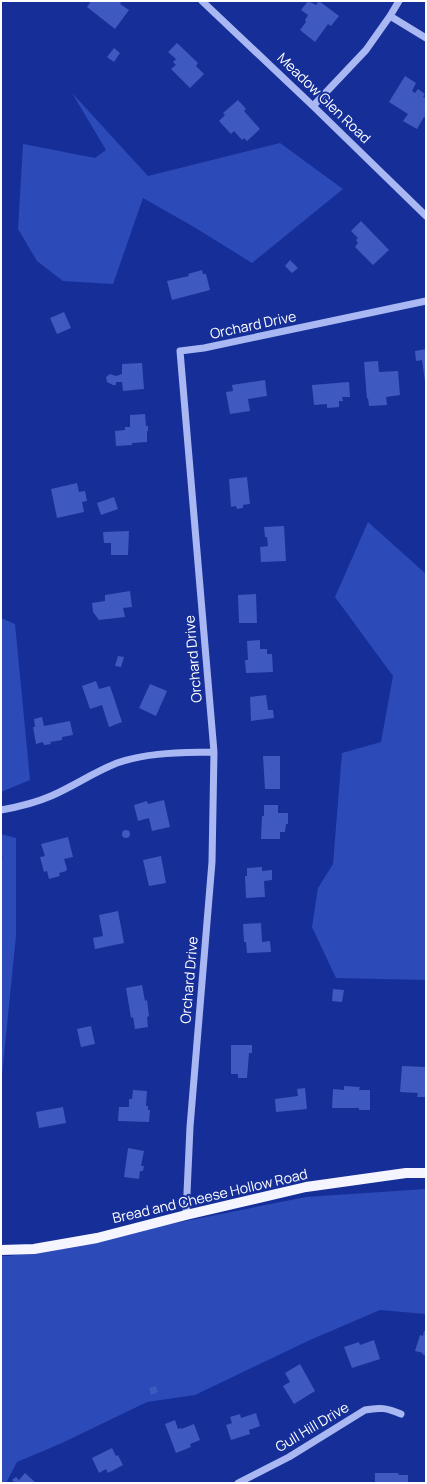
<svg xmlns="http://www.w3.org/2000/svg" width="427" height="1484" viewBox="0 0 427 1484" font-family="Manrope,sans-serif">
	<rect width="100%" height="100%" fill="#162f98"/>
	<path fill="#2c4ab8" d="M72,93L148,176L280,143L343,189L252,263L194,227L143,198L113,284L63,281L37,261L18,229L23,144L95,158L106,150Z
		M368,522L426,574V980L336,978L312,927L318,888L333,864L342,753L381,742L393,676L335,597Z
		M1,618L15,624L30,780L1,792Z
		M1,834L16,838V936L1,1085V860L3,857L1,856Z
		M426,1189V1314L380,1310L310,1340L195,1395L147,1402L62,1443L17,1462L6,1483H1V1256H10L306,1197Z"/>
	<path fill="#3e59bf" d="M91,1H122L120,4L129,10L115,29L87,7Z
		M308,1L316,5L319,1L339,16L331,26L328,24L315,42L300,30L306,22L305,20L308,15L301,10Z
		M177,43L198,63L196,66L204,74L190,88L171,69L176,65L173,62L176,59L168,52Z
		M114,48L120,53L114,62L107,57Z
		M405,76L416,83L412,91L415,93L418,89L425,94L423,97L426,98V118L424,117L417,129L403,121L408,114L389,102Z
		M238,100L246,109L244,111L260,129L247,141L244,138L242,140L234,131L231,134L219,121L225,115L223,113Z
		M361,221L389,250L373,265L355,247L358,243L356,240L358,238L351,231Z
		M290,260L298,268L292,273L285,266Z
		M202,270L203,274H206L210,290L172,300L167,281L189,276L188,274Z
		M64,312L71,328L57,334L50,318Z
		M426,349V381H425L422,360L416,361L415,351Z
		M378,361L379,372L398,371L400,395L386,397L387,405L369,406L368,398L367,399L364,362Z
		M142,363L144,389L123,391L122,382H116V385H113L107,382L106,377L110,374L116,376L122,374V364Z
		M265,380L267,396L248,399L250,411L230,414L226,392L233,391L232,385Z
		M349,382L350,397H342L343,401H339V407L327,408V404L314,405L312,385Z
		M145,414L146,426H148V431H147V442L132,443V445L116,446L115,431L125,430V427H130V415Z
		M247,477L250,504L243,505V508L237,509L236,506L231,507L229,479Z
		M77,483L79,492L85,491L87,501L82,502L84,512L57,518L51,489Z
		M114,497L118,509L101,515L97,503Z
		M284,526L286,561L261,562L260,547L268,546L267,537H265L264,527Z
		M129,531L128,555H111V543H104L103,532Z
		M130,591L132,607L123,608L125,617L99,620L93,612L92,603L105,601V595Z
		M256,594L257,623H239L238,595Z
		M260,640V649H267V654H272L273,672L246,673L245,660H248L247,641Z
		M118,656L124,657L121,667L115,666Z
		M96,681L99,689L110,686L122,722L109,727L102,705L90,709L82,686Z
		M150,684L167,691L156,716L139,708Z
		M266,695L268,710H273L274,718L251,721L250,697Z
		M42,717L44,726L70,721L73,735L62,737V740L50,742L51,744L44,745L43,742L36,744L33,727H35L34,719Z
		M263,756H280V789H265Z
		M164,800L170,827L152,831L149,818L138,821L134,805L147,801L148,804Z
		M264,805H278V813H288V824H286L285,832H280V839H261L262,816H264Z
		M122 834a4 4 0 1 1 8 0a4 4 0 1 1-8 0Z
		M68,837L73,857L64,859L67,869L66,871L59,873L60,876L49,879L47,871L44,872L40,857L45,856L41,844Z
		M161,856L166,883L149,886L143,860Z
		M262,867V871L272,870V880L264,881L265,897L246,898L245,876H247V868Z
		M118,911L124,943L95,949L93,938L103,936L99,915Z
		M261,923L262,942L270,941L271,952L247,953L246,942H244L243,924Z
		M142,985L145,1001L147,1000L149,1016L147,1017L148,1027L135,1029L133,1017L131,1018L126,988Z
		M333,989L344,990L342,1002L332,1001Z
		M91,1026L95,1044L81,1047L77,1029Z
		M231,1045H252V1053H249L247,1078H238V1074H231Z
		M402,1066L425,1067L426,1097H417L418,1093L400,1092Z
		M344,1086L360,1087L359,1090H370V1110H359V1108H332L333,1089L344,1090Z
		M305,1088L307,1109L276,1112L275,1099L298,1096L297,1089Z
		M133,1090L147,1091L146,1106H148V1110H150L149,1122L118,1121L119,1107H129V1099H132Z
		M63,1107L66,1123L39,1128L36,1112Z
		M128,1148L144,1151L141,1166H144L143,1171H140L139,1179L124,1177Z
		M424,1331H426V1356L422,1354L423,1353L415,1351L420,1335L423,1336Z
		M374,1340L380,1359L352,1368L344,1347L359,1342L360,1345Z
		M300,1364L315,1391L294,1404L283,1386L290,1382L285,1373Z
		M156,1386L158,1392L151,1395L149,1388Z
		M256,1413L260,1426L249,1430L250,1434L231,1440L226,1425L232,1423L230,1417L240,1414L241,1418Z
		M175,1420L178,1429L181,1428V1429L194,1424L200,1440L190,1444L191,1447L176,1453L165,1424Z
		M112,1448L116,1456L118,1455L123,1465L108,1473L106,1469L99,1473L92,1458Z
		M25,1473L36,1483H15L12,1480L16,1477L19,1480Z
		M375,1473H398L399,1475H408V1483H375Z"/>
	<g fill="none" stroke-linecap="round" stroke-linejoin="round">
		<path stroke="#a9b8f2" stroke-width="7" d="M202,1L313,106L426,216
			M390,16L426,38
			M313,106L366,50L390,16L399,1
			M1,810C18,807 35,803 51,796C74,786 94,772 117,763C148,752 182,753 214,752
			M186,1215L190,1127L212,862L214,752L180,351L204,348L426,301
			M238,1483L289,1457L365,1410C380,1407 387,1408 401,1414"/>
		<path stroke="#f4f5ff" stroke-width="10" d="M1,1250L34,1249L97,1238L186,1215L306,1187L406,1173H426"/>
	</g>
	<g text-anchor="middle" stroke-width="4" stroke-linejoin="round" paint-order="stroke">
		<g font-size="14" fill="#fff" stroke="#162f98">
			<text transform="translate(324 98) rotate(44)" y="5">Meadow Glen Road</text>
			<text transform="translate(253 325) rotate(-12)" y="5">Orchard Drive</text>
			<text transform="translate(193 659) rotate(-95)" y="5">Orchard Drive</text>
			<text transform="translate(189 980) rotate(-85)" y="5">Orchard Drive</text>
			<text transform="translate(210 1196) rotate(-13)" y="5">Bread and Cheese Hollow Road</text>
			<text transform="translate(312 1427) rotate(-31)" y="5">Gull Hill Drive</text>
		</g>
	</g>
	<rect width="427" height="1484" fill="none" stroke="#ffffff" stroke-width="4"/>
</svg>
